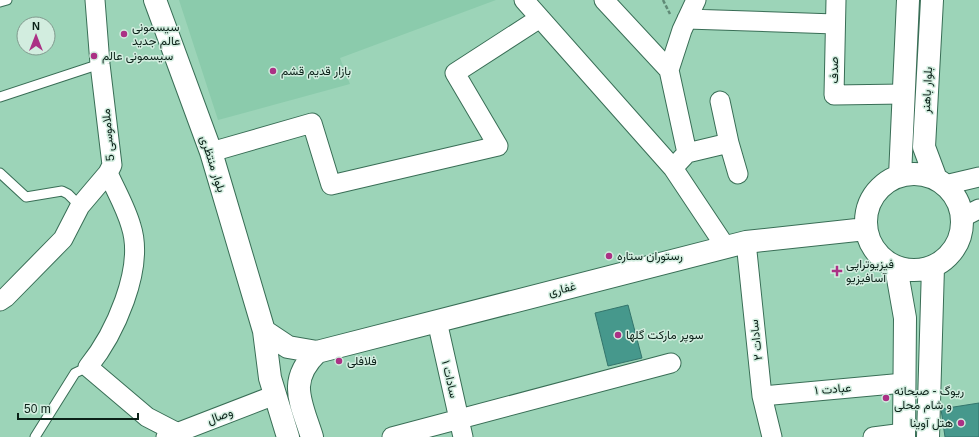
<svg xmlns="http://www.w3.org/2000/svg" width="979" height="437" viewBox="0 0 979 437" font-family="Helvetica,Vazirmatn,sans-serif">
	<rect width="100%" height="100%" fill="#9cd4b8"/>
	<path fill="#8bcbac" d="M179,0H496L340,58L350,84L218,120Z"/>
	<path fill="#46988c" stroke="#34756c" d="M628,305L642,358L608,366L595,313Z
		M979,403V437H945L941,409Z"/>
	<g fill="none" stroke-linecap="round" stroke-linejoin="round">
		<g stroke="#396e56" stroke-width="11">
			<path id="lane" d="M0,2L7,0
				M0,97L100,64
				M0,173L26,197L62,191L68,194L80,206
				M35,437L75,373L88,367"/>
		</g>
		<g stroke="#396e56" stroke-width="21">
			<path id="street" d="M524,0L673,168L725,246
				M604,0L669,70L687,153L673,168
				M836,0L834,95L904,94
				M687,19L835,24
				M669,70L682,30L696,0
				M720,101L729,143L738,174
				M211,152L312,123L331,185L498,146L455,73L540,18
				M687,153L729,143
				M108,173C116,191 126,208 131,226C145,269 114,335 88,367L147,417L176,432
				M945,185L979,177
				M963,217L979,209
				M746,242L762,396L772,437
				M0,301L6,297L63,239L80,206L108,173L112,165L100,64L95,0
				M437,321L463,437
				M762,396L904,383
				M166,437L275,395
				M392,437L671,363
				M873,437L904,433"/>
		</g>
		<g stroke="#396e56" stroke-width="24">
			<path id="secondary" d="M155,0L211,152L264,331L270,378L288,437
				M932,0L924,147L936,179
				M866 222a48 48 0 1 1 96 0a48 48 0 1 1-96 0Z
				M900,176L908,0
				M896,267L905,318L904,437
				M264,331L288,347L317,352L746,242L866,229
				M312,437C301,402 287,381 317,352
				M928,437L933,267"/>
		</g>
		<path stroke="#608a76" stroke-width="2.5" stroke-dasharray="4 2" stroke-linecap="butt" d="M663,0L670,14"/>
		<use href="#lane" stroke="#fff" stroke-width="9"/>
		<use href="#street" stroke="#fff" stroke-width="19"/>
		<use href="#secondary" stroke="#fff" stroke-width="22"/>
	</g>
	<g fill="#ab3185" stroke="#d2eddf" stroke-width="1.5">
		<circle cx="124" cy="34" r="4"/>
		<circle cx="94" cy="56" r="4"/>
		<circle cx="273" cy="71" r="4"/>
		<circle cx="609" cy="256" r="4"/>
		<path d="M835 265h4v4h4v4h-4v4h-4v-4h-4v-4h4z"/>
		<circle cx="618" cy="335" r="4"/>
		<circle cx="339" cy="361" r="4"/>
		<circle cx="886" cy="398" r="4"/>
		<circle cx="961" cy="423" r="4"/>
	</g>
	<g text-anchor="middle" stroke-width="3" stroke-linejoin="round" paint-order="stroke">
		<g font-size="12" fill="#0b2118" stroke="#d2eddf" text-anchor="start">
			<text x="132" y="31">سیسمونی<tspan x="132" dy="14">عالم جدید</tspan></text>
			<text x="102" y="60">سیسمونی عالم</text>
			<text x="281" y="75">بازار قدیم قشم</text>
			<text x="617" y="260">رستوران ستاره</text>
			<text x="846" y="268">فیزیوتراپی<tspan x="846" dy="14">آسافیزیو</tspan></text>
			<text x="626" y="339">سوپر مارکت گلها</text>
			<text x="347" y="365">فلافلی</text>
			<text x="894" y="395">ریوگ - صبحانه<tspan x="894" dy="14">و شام محلی</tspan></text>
			<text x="953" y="427" text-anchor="end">هتل آوینا</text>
		</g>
		<g font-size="12" fill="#0b2118" stroke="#d2eddf">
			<text transform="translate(834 70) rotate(-90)" y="4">صدف</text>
			<text transform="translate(927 90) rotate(-87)" y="4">بلوار باهنر</text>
			<text transform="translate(108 135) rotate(-95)" y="4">ملاموسی 5</text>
			<text transform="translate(213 164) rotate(72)" y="4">بلوار منتظری</text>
			<text transform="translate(562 289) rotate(-14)" y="4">غفاری</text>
			<text transform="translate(756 340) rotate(-96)" y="4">سادات ۲</text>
			<text transform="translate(450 379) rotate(77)" y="4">سادات ۱</text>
			<text transform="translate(833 389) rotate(-5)" y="4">عبادت ۱</text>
			<text transform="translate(220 416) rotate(-20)" y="4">وصال</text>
		</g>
	</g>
	<g transform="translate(36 36)"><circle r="19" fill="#d2eddf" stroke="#829b8f"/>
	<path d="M0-3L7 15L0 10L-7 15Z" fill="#ab3185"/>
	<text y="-6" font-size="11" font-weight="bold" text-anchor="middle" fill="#0b2118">N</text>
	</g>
	<path d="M18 413v6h120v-6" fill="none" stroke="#0b2118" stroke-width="2"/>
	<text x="24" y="413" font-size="12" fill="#0b2118" stroke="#d2eddf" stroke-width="3" paint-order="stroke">50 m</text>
</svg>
